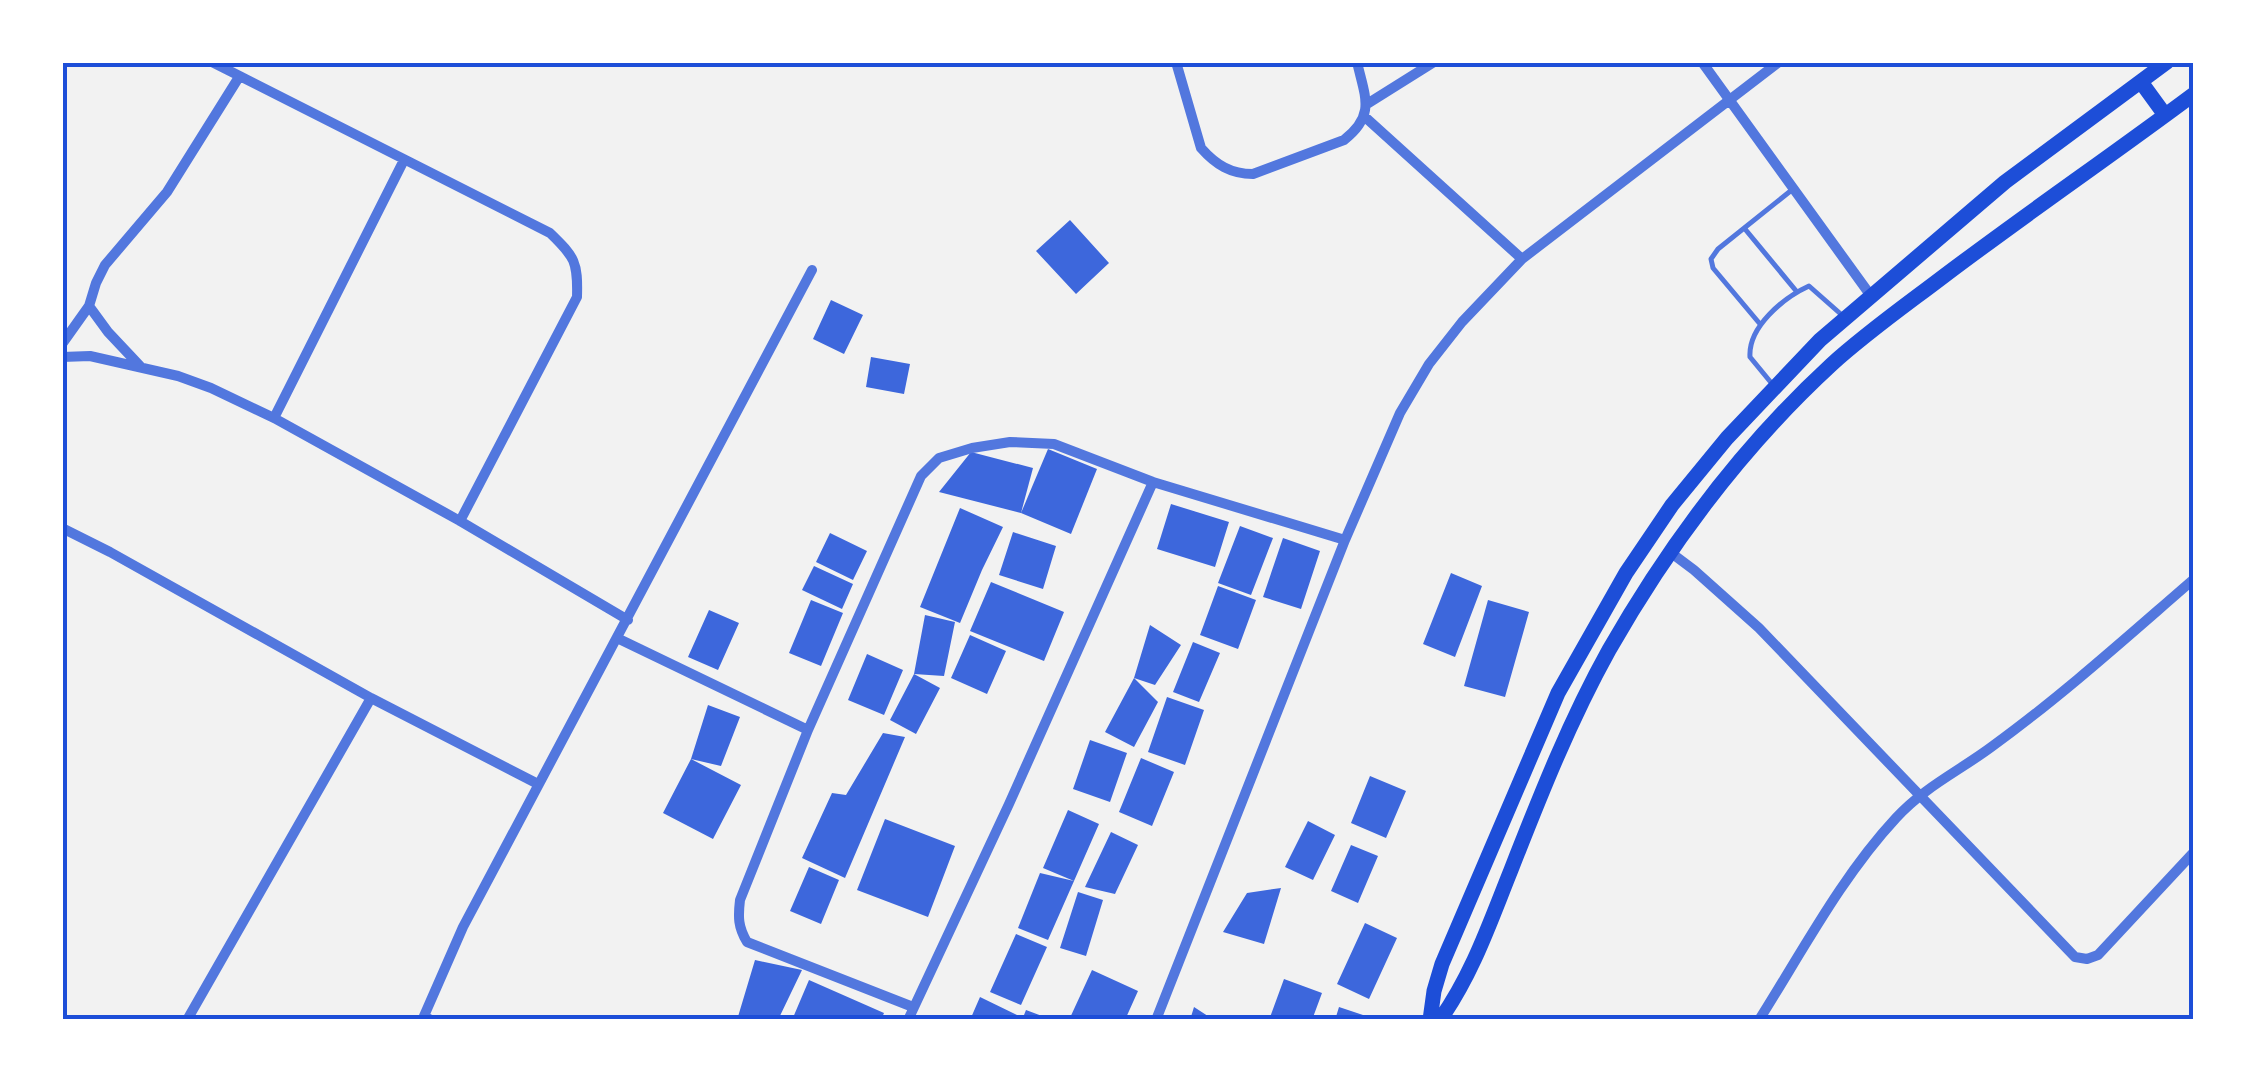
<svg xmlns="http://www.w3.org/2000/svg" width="2256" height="1082" viewBox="0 0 2256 1082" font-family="'Open Sans',sans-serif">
	<rect width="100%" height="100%" fill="#f2f2f2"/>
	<path fill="#3d67dc" d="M1070,220L1109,263L1076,294L1036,251Z
		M831,300L863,315L844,354L813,339Z
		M871,357L910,364L904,394L866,387Z
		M1048,449L1097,469L1071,534L1021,513Z
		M971,452L1033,468L1021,513L939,492Z
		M1171,504L1229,522L1215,567L1157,549Z
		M960,508L1003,527L982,570L960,623L920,607Z
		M1240,526L1273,538L1251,595L1218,583Z
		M1013,532L1056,546L1043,589L999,575Z
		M830,533L867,551L853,580L816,562Z
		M1283,538L1320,551L1301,609L1263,597Z
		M814,566L853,584L842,609L802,590Z
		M1451,573L1482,586L1455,657L1423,644Z
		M991,582L1064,612L1044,661L970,631Z
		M1218,586L1256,600L1238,649L1200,635Z
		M811,600L843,613L821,666L789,653Z
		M1488,600L1529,612L1505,697L1464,686Z
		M709,610L739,623L718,670L688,657Z
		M925,615L955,622L944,676L914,674Z
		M1150,625L1181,645L1155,685L1134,678Z
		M970,635L1006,651L987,694L951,678Z
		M1193,642L1220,653L1199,702L1173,692Z
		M867,654L903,670L884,715L848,700Z
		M914,674L940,688L916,734L890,720Z
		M1134,678L1158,702L1134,747L1105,732Z
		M1167,697L1204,710L1185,765L1148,752Z
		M708,705L740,717L721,766L691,759Z
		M883,733L905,737L845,878L802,858L832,793L846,795Z
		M1090,740L1127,753L1110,802L1073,789Z
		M1141,758L1174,772L1152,826L1119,812Z
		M691,759L741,785L713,839L663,813Z
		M1370,776L1406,791L1386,838L1351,823Z
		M1068,810L1099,824L1074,881L1043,868Z
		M885,819L955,846L928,917L857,890Z
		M1308,821L1335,835L1313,880L1285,867Z
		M1111,832L1138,845L1115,894L1085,887Z
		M1351,845L1378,856L1358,903L1331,891Z
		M809,867L839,880L821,924L790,911Z
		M1040,873L1074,881L1048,940L1018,928Z
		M1281,888L1264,944L1223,932L1247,893Z
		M1078,892L1103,900L1086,956L1060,948Z
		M1365,923L1397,938L1369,999L1337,984Z
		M1016,934L1047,947L1021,1005L990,992Z
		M755,960L802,970L778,1020H737Z
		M1092,970L1138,991L1125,1020H1069Z
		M1284,979L1322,993L1312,1020H1269Z
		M809,980L884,1013L881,1020H792Z
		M980,997L1017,1015L1015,1020H970Z
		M1194,1007L1214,1020H1190Z
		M1339,1007L1363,1015L1362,1020H1335Z
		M1026,1010L1050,1019V1020H1022Z"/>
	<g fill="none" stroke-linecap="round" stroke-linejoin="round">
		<path stroke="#5277de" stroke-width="5" d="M1745,229L1797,292
			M1760,324L1713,268L1711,259L1718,249L1793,189
			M1773,385L1750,357C1748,327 1783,298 1809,286L1843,316"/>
		<path stroke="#5277de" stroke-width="10" d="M212,62L550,233C575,257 578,262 577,297L460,521
			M1176,62L1201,148C1216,165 1231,174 1253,174L1344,140C1376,115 1365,97 1357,62
			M1702,62L1871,296
			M1367,104L1434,62
			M1365,117L1522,259
			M89,306L108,332L140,366
			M62,344L89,306L96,283L105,265L167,192L239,77
			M62,357L90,356L178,376L211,388L274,418L460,521L628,620
			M274,418L404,160
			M62,528L110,552L371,698L538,784
			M1670,552L1694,570L1759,628L2075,957L2087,959L2098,955L2194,852
			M617,638L808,730
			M913,1007L747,942C738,927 738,917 740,900L808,730L921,476L939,458L972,448L1010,442L1054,444L1153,482L1345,540
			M187,1020L371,698
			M431,1020L424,1016L463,927L812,270
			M908,1020L1009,804L1153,482
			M1156,1020L1345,540L1400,413L1429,364L1462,322L1522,259L1779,62
			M1759,1020C1802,952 1842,876 1896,818C1924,787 1961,770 1994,745C2064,694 2128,636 2194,579"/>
		<path stroke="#1d4ed8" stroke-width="15" d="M2141,82L2165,115
			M1430,1020L1434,991L1442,964L1558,693L1626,573L1672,505L1727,438L1820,340L2005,182L2167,62
			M1440,1020C1473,973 1490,922 1511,870C1540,796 1570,720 1609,650C1669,545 1742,447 1831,365C1866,333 1906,305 1944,276C2026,214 2111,156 2194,94"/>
	</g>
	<rect width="2256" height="1082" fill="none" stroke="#ffffff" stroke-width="130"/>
	<rect x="65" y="65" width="2126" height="952" fill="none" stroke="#1d4ed8" stroke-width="4"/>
</svg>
